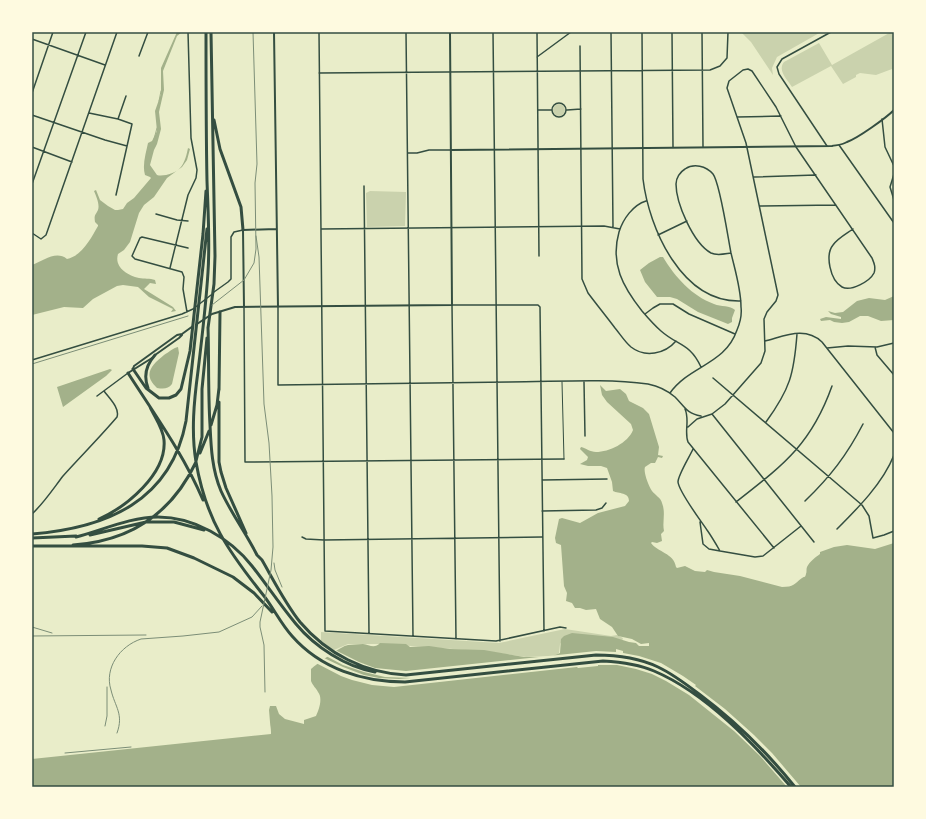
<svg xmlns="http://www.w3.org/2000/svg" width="926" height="819" viewBox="0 0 926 819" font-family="'PT Sans Narrow',sans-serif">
	<rect width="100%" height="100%" fill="#e9edc9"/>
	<path fill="#cad2ad" d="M741,32H821L777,57L772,68L773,75L751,42Z
		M891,32L894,38V72L892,69L876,75L860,73L856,75V77L843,84L831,66L792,87C788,80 777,71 784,62L819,43L832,65Z
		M553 110a6 6 0 1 1 12 0a6 6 0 1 1-12 0Z
		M370,191L406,192L405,226L367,227L366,193Z
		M565,629L611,636L617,635L623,638L622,641H562L560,644L559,653L555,656L526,657L491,652L428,647L378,644H348L334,650L321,641V632L499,643Z"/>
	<path fill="#a3b18a" d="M177,32H182L177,36L163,71L164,90L159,112L161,129L157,144L154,150L150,165L157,175C163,177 176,173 180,168C185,163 187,153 188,148L190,149L187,160L182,167L167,178L154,197L144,205L139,213L130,242L124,250L118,254C114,267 127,275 139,278C144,279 150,278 155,280L156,284L150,283L144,289L173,307L176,311L171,312L173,309L149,297L138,287L123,285L117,286L93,299L83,308L64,307L32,315V265C43,261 56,250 67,259C82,256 91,238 98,226V225L95,222C94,215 95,216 98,210C100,204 96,196 94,191L96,190L100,200L108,206L115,210H118L123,209L127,203L134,198L151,178L150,177L145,175C142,165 146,153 148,143L152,141L157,131L155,111L161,94V68Z
		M660,257H663C675,277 692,296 714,304C721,307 730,305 735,310L732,318V322L728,324L698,312L677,299L670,297H657L645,282L640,270L649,263Z
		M894,296V320L881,321L868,316H860L849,322L842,323L834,322L830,320L821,321L820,319L826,317L841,319V317L831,314L828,311L835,313L843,312L857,301L869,298L885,300Z
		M178,347L179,353L172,384C168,389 164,389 157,388C142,374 152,365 164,355C169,352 173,348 178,347Z
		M110,369L112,370L106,376L63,407L57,387Z
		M600,385L606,391L620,389L626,394L629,401L643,408L649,414L659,447L658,455L663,456L662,458L658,457L655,463H651L645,467C643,472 649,487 652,491C655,495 661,498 662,503C666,513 662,522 664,531L661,534L662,541L657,543L652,542L651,543C657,552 674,553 676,567L677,568L685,566L695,571L705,572L707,570L714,572L740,576L782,587C794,587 794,584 802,578C805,576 805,578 806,574C807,572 806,569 807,567C809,562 816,557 820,554V552L834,547L847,545L875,549L894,543V787H32V759L271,734L269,710L270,706H276L279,714L285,719L304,724V720L316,716C319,710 323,698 318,692C316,688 313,686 311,681V669C317,664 341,646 348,645C352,645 358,644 363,644C369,645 375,649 380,643L406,644L410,647L429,646L450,649L484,650L524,657H551L560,653L561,639L564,636L572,633L613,637L629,642L636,643L639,646H649V643L641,644L632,639L618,636L612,627L600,619L596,609L586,610L580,608H575L572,603L566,601L567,593L564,586L561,545L556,543L555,538L559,519L562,518L580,523L598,513L625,506L629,501C629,492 619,494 613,491L612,482L607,468L601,466H588L580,464L587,460L588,457L580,449L581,447C586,448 590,452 596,452C609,452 628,443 633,430L631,424L607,402L602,395Z"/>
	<path fill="#e9edc9" d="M616,649L623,651V653L639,656L661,663L683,676L696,685L695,686L725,709L754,735L772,753L801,787H787L760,756L734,731L689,695L666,681L652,674L636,669L617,665H598V666L578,668L577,667L394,687L372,685L352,680L341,676L316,663L324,658L343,667L364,675L379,678L399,679L411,678L385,677L364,672L343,665L326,656L335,650L359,662L375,668L406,671L596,651L616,652Z
		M268,725H270L271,733L32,758V757L269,732Z"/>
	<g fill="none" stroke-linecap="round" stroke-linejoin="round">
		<path stroke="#a3b18a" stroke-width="1" d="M159,101L161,91
			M154,139L157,128"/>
		<path stroke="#344e41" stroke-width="1" d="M562,382L564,459"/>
		<path stroke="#344e41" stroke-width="1.5" d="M319,32L325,631L496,641L560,627L566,628
			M406,32L413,636
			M493,32L500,641
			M537,32L539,256
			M611,32L613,227
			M642,32L643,179C649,229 682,303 741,301
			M672,32L673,147
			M702,32L703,147
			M32,39L105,65
			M580,46L582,279L588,293C597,305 606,316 615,328C620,334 625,342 631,347C645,358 665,354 676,341
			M139,56L148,32
			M537,57L571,32
			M319,73L710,70L720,66L727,58L728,32
			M32,93L53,32
			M552 110a7 7 0 1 1 14 0a7 7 0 1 1-14 0Z
			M538,110H552
			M567,110L581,109
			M89,113L118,119L132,124L116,195
			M32,115L105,140L127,146
			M737,117L781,116
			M118,119L126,96
			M882,119L885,147L894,166
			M839,145L894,223
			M827,146L779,74L777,67L782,59L831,32
			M32,147L72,162
			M408,153H417L429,150H451
			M894,174L890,187L894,200
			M754,177L816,175
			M32,184L86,32
			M364,186L369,633
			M646,201C633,205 623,219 619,232C610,264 623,287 642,311C648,318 654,325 661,331C678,346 690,343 701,367
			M760,206L836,205
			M156,214L177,220L188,221
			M321,229L604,226L620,229
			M32,233L41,239L46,235L117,32
			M658,235L687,221
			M170,268L188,195L196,178L197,170L191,138L188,32
			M214,292L228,282L231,279V237L234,232L243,230
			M244,307L245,462L564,459
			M278,307V385C355,384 432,383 509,382C555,382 603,378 648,384C658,386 668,391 675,397C685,407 686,413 701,416
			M187,312L183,289L184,277L182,272L135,259L132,256L140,238L142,237L188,248
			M645,314L653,308L660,304H673L689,314L735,334
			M765,341C785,336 805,326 822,342L894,433
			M875,347L877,355L894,375
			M827,348L848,346L877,347L894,343
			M32,360L182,314L193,309L211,295
			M713,378L862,505L869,516L873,538L884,535L894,531
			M584,382L585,436
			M670,393C690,365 725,365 737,330C740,323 742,315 741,307C741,289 735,270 731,253C728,238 720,183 713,174C706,166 694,163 685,169C680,172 676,178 676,184C676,203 693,243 711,253C717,256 724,254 731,253
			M97,396L128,373
			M685,409C690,420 684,432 688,442L774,548
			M712,414L814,542
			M766,422C790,389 794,374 797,334
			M688,427L697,419L712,414L725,404L761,363L765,351L764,319L767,312L776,301L778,295L746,143L727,88L729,81L743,70L748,69L752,71L776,107L796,147L872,258C874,263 876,267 874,273C870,281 851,292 842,287C830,280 825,255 833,245C838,238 846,234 853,229
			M693,449C690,456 678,475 678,482C679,492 701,521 707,530C712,537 716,544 720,551L755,557L763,556L801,526
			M542,480L607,479
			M805,501C830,477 847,455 863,424
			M736,502C783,465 811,445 832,386
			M542,511L596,510L602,508L606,503
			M32,514C44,503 53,489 63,476C81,456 100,437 117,417C120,408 109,398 104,391
			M700,522L703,544L709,549L720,551
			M837,529C858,508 883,483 894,455
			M302,537L306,539L324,540L542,537
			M456,639L452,305H538L540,307L544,631"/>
		<path stroke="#344e41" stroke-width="2" d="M274,32L278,307
			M451,150L832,146C837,145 842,145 847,142C858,138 886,118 894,110
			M244,307L243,230L276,229
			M197,324L212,314L235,307L452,305L450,32
			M155,355L179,338L182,335
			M133,369L134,366L177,335L182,334L193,326
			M128,373L152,358"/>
		<path stroke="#344e41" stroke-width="3" d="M206,32C206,82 206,131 207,181C208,211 210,242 208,272C206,305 202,338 198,371C194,401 191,432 196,462C206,520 228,551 264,596C274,609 281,624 292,636C321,669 363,682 405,682L603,661C620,662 638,664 654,671C706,693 755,745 791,787
			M214,120L220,149L241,207L243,230
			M208,327C209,359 208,392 210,425C211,447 212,470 221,491C231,513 246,533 257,555L262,560C274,581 285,603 300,622C327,654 365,673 406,675L596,655C617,655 639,658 658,667C673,674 686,684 699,694C735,721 767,752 795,787
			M208,328L214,284L215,256L211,32
			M133,369L146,388L159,398H169L176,395L181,389L190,351L203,234L206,191
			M128,373C155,415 184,455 203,500
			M148,388C143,375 146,365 155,355
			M219,390L220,312
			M219,402V462L221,472L226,488L246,533
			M211,425L217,405L219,388
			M200,453L209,431
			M196,461L202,437V389L207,338
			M99,519C126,507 167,474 164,440C163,428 155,418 150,407
			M32,534C107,528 171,501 186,421L207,229
			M90,535L146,522H174L204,530
			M76,537C103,530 130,517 158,517C194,517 230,538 252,566C267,585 280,605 296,624C315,647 346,667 375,672
			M32,538L76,536
			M73,545C130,541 172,513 196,462
			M32,546H142L167,548L194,558L233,577L254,593L272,612"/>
		<path stroke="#7c8e77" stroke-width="1" d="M256,236L259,257L264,404L269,443L272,496L273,547L271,570L260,622V627L264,645L265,692
			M212,305L244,280L254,263L256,249L255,183L257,164L253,32
			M32,364L188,316
			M274,563L275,570L282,587
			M32,627L52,633
			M32,636L146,635
			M105,726L107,716V687
			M117,733C124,714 115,707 111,690C104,668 120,646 141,639L183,636L219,632L252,617L262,606
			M65,753L131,747"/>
	</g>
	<rect width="926" height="819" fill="none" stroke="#fefae0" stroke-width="66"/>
	<rect x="33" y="33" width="860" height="753" fill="none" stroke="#344e41" stroke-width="1.5"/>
</svg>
